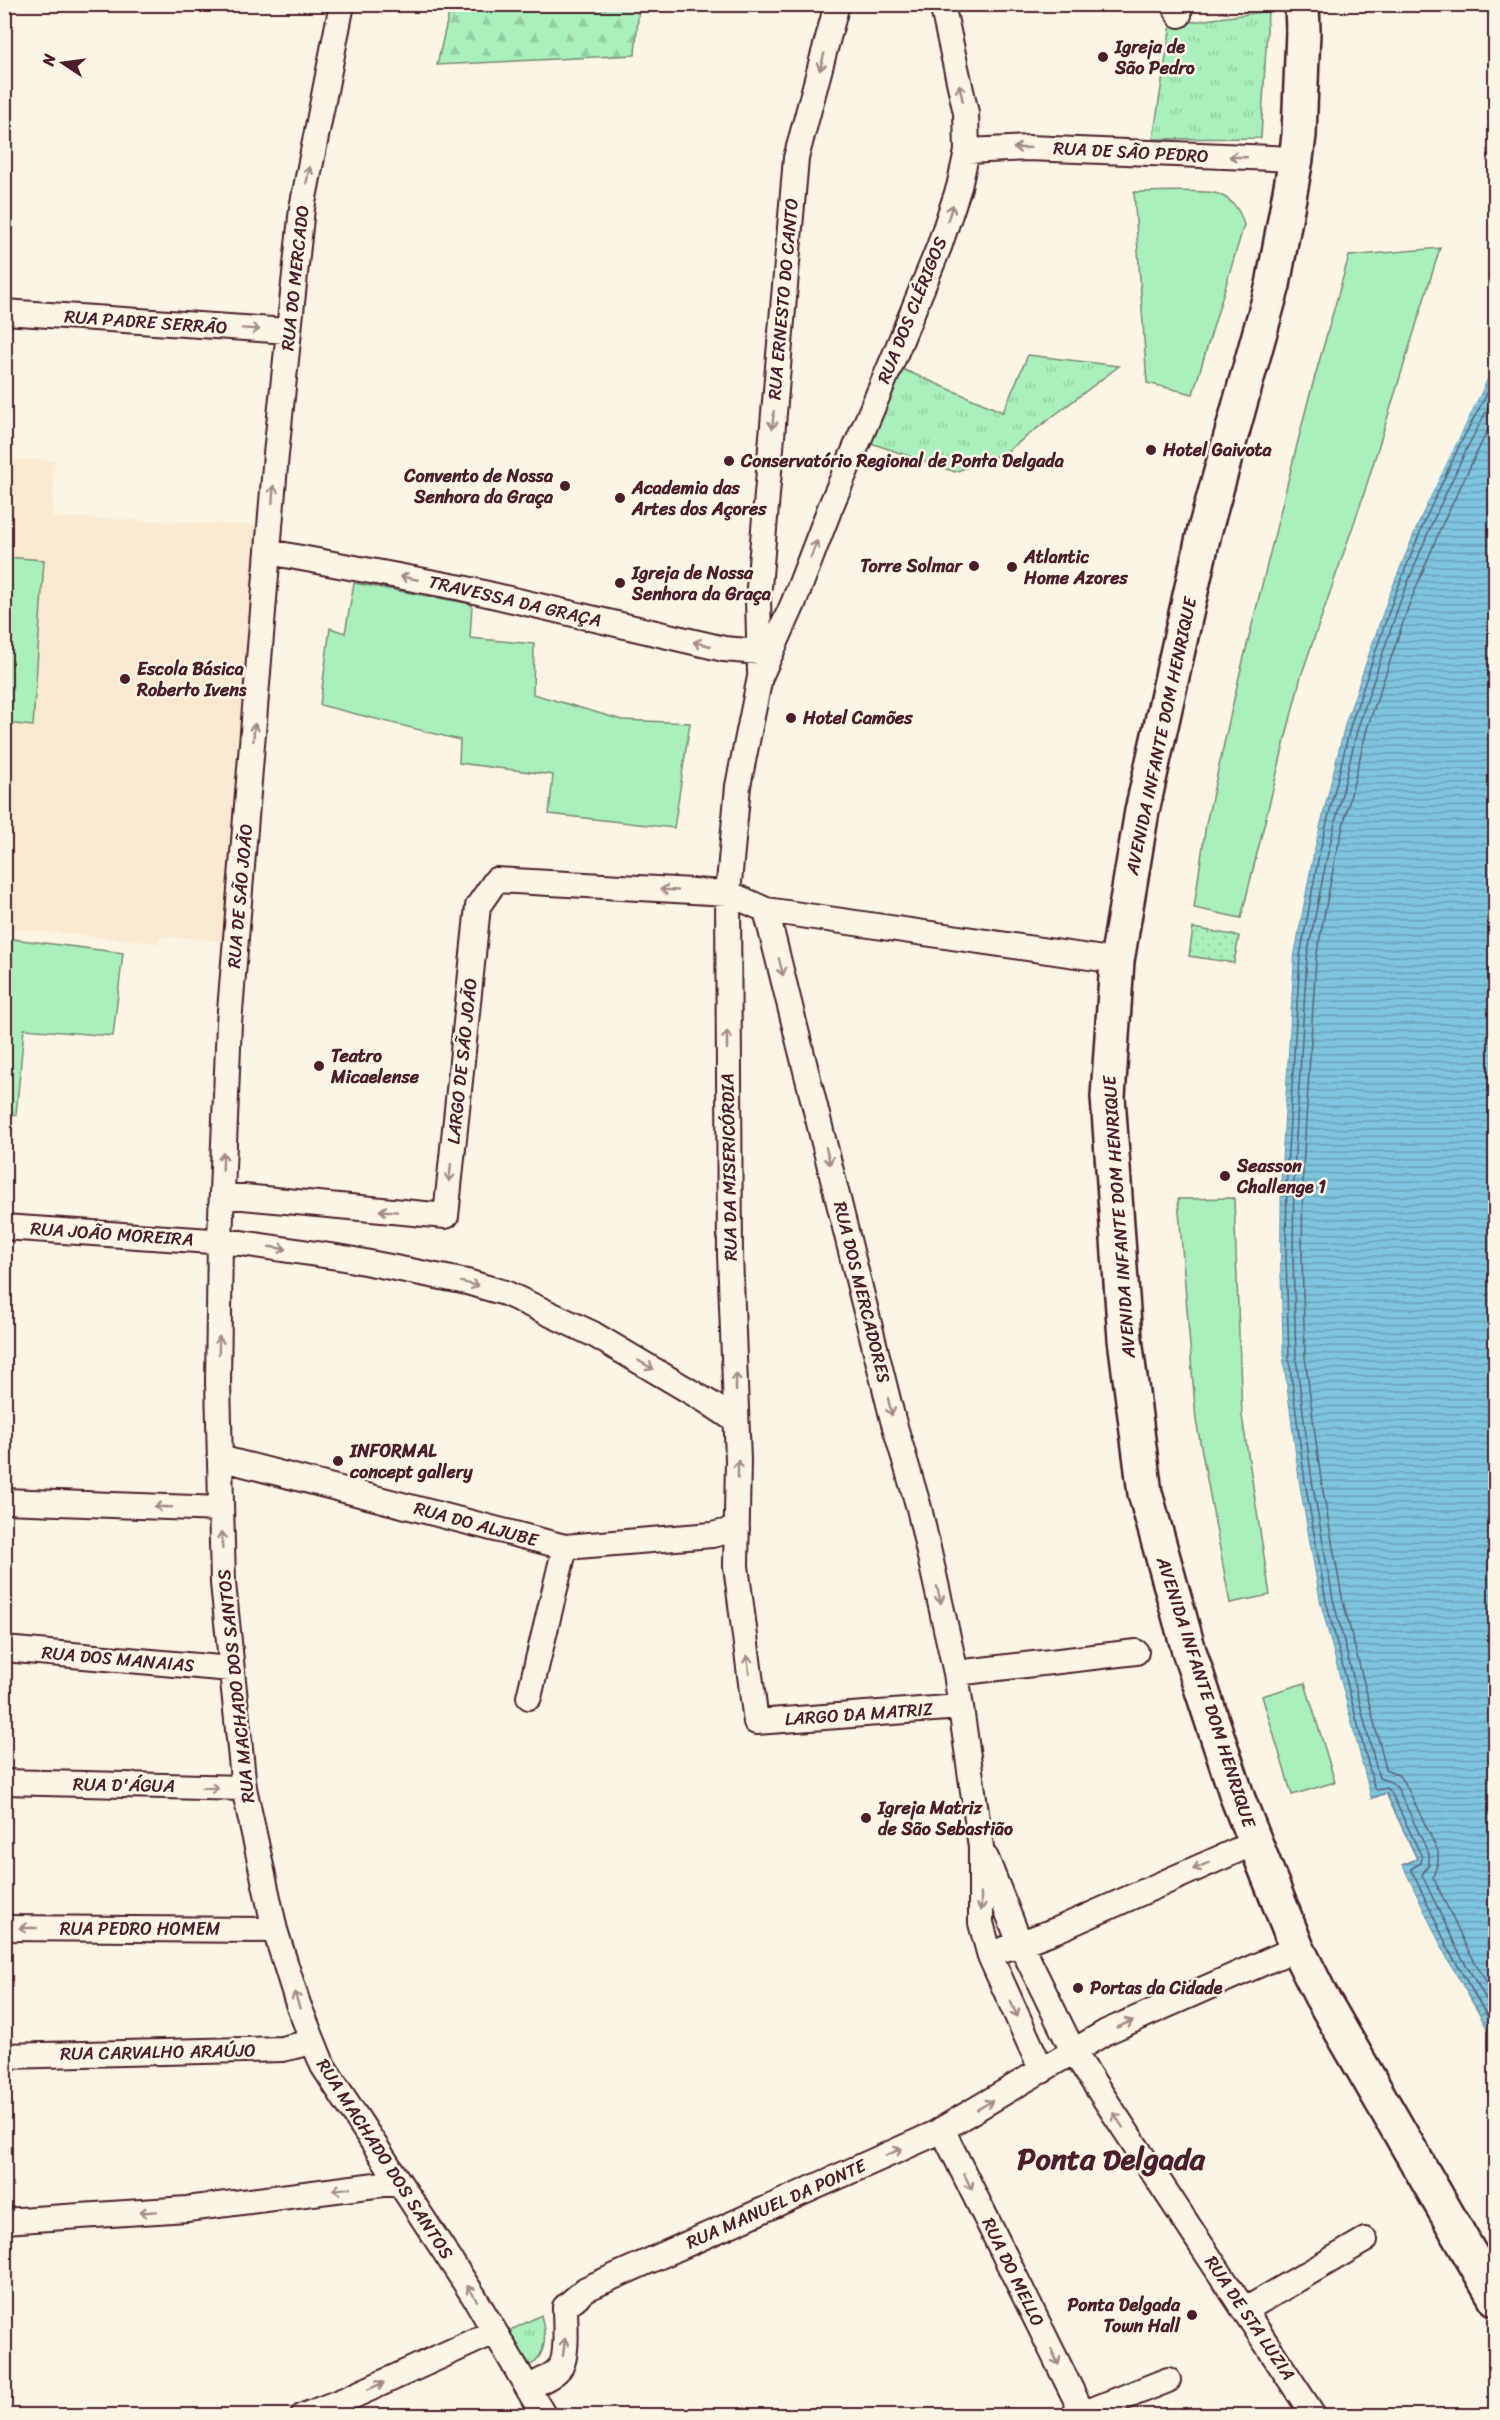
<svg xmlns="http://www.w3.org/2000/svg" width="1500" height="2420" viewBox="0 0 1500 2420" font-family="Sriracha,sans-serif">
	<defs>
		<pattern id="grass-tufts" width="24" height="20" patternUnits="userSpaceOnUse" patternTransform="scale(1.5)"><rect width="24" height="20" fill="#a9f0bc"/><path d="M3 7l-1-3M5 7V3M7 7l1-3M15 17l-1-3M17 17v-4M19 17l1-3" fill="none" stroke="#93cda2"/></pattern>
		<pattern id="forest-firs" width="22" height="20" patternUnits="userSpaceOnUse" patternTransform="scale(1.5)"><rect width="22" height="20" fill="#a9f0bc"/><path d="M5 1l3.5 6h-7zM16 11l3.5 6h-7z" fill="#93cda2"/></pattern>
		<pattern id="park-dots" width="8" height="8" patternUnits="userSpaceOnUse" patternTransform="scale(1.5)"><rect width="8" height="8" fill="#a9f0bc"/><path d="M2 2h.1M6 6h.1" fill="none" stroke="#93cda2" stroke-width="1.8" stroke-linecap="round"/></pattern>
		<pattern id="water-rules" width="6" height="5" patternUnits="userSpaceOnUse" patternTransform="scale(1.5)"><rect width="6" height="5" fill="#7ec6df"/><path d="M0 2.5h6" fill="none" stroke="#69a0b5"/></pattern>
	</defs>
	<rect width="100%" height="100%" fill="#fcf5e5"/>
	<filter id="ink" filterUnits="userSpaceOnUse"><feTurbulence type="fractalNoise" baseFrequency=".0167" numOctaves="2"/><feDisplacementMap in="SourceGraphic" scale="12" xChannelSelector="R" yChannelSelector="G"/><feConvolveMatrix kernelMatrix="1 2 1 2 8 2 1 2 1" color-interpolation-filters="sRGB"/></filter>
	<g filter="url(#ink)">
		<path fill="#f9e9d1" d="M5,459L55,460L52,517L259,525L222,941L160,936L159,943L5,928Z"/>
		<path fill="url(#grass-tufts)" stroke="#7a8874" stroke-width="1.5" d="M1268,11L1261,138L1153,139L1171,25Z
			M1028,355L1119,366L1006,452L955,472L868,442L902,369L1003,412Z
			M541,2315C546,2335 548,2353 530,2366L509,2331Z"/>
		<path fill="url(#forest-firs)" stroke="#7a8874" stroke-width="1.5" d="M451,4L639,5L635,55L437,65Z"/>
		<path fill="url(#park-dots)" stroke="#7a8874" stroke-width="1.5" d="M1193,928L1239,936L1234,963L1189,956Z"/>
		<path fill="#a9f0bc" stroke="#7a8874" stroke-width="1.5" d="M1134,192C1151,192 1205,189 1218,194C1233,200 1240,210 1244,225L1193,394L1147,383Z
			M1440,248L1362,500L1301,676L1241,918L1194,908L1206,824L1239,677L1308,401L1349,256Z
			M5,557L44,560L33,726L5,723Z
			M354,583L472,604L470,638L534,644L533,694L622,720L690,723L674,828L549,814L553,775L459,763L460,740L320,705L330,628L345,633Z
			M5,938L123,953L113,1036L24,1029L16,1115L5,1114Z
			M1234,1198L1242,1416L1270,1595L1230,1603L1196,1420L1178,1199Z
			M1305,1683L1335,1782L1292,1795L1262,1696Z"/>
		<path fill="url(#water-rules)" stroke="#698397" stroke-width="1.5" d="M1495,364V2042L1446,1957L1402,1865L1417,1859L1386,1793L1371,1799L1320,1602L1299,1483L1283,1359L1280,1258L1281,1168L1294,955L1313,854L1345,723L1388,597L1420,518L1455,442Z"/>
		<path fill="#fcf5e5" d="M1496,361L1420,518L1388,597L1345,723L1313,854L1294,955L1281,1168L1280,1258L1283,1359L1299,1483L1320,1602L1371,1799L1368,1800L1317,1603L1296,1483L1280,1359L1277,1259L1278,1168L1291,955L1310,853L1342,722L1385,596L1417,517L1452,441Z
			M1402,1865L1446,1957L1496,2045L1443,1958L1400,1866Z"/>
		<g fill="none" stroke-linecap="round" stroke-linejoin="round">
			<path stroke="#5f6273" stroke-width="1.5" d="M1496,377L1460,444L1425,520L1393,600L1351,724L1319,855L1300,956L1287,1168L1286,1258L1289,1358L1305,1482L1326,1601L1374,1787L1377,1790L1387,1788L1391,1792L1422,1857L1421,1863L1412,1868V1871L1451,1954L1496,2031
				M1496,393L1467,448L1432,523L1400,602L1358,727L1327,857L1307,957L1294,1169L1293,1258L1296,1358L1312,1481L1333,1599L1379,1778L1391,1782L1398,1789L1429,1854V1864L1422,1875L1458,1951L1496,2016
				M1496,413L1441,527L1409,605L1367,729L1335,859L1316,958L1303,1169L1302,1258L1305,1357L1321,1480L1342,1597L1386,1769L1398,1775L1404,1781L1438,1851V1862L1433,1877L1466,1946L1496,1999"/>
			<g stroke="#4a1f2b" stroke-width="28">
				<path id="minor" d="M342,4L302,208L276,454L229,1023L220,1240L218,1382L223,1583L244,1788L275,1930L298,2004L323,2066L475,2298L544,2416
					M942,4L966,113L967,151L959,187L939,247L894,357L830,508L793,604L760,677L738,786L728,893L730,1255L738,1460L736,1566L756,1722L961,1707
					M1174,4L1179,15
					M967,151L1028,148L1296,159
					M4,312L288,331
					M269,552L462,588L724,649L759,652
					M760,672L758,599L796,158L837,4
					M766,910L893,1420L919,1508L956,1673L981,1847V1923L990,1956L1042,2071
					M222,1195L446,1216L478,906L496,880L728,893L766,910L1117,961
					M4,1227L241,1243L344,1258L467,1282L505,1293L593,1334L708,1402L735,1420
					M220,1458L565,1547L712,1535L737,1529
					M4,1501L221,1509
					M4,1649L231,1669
					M956,1673L1136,1652
					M529,1697L565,1547
					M4,1782L244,1788
					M986,1858L1020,1943L1073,2051L1314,2416
					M4,1928L275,1930
					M1005,1949L1059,1929L1254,1843
					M4,2056L282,2049L312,2042
					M942,2129L1084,2416
					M4,2221L187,2209L399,2182
					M1245,2310L1365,2240
					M528,2388C538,2382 555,2376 561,2366C568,2353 565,2322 565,2307L586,2289L934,2134L1106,2032L1297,1948
					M303,2416L349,2398L494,2332
					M1077,2416L1168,2380"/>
			</g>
			<g stroke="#4a1f2b" stroke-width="38">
				<path id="secondary" d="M1302,4L1303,31L1299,135L1296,159L1273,285L1204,533L1142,811L1117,961L1108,1097L1125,1339L1145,1493L1189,1651L1238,1799L1297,1948L1321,1996L1496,2299"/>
			</g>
			<use href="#minor" stroke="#fcf5e5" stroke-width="24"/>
			<use href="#secondary" stroke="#fcf5e5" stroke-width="33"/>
		</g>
		<defs><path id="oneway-shaft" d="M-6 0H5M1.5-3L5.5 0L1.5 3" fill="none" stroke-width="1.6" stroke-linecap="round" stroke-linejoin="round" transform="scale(1.5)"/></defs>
		<g stroke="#a38a88">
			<use href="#oneway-shaft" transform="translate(822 62) rotate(105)"/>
			<use href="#oneway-shaft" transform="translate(961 93) rotate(-102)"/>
			<use href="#oneway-shaft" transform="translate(1022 148) rotate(178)"/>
			<use href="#oneway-shaft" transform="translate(1238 157) rotate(-178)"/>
			<use href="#oneway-shaft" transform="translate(308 175) rotate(-79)"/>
			<use href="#oneway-shaft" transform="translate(950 213) rotate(-71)"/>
			<use href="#oneway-shaft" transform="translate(251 329) rotate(4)"/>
			<use href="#oneway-shaft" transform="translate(773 420) rotate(95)"/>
			<use href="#oneway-shaft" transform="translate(273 494) rotate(-86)"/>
			<use href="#oneway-shaft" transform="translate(814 549) rotate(-69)"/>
			<use href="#oneway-shaft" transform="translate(409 578) rotate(-169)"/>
			<use href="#oneway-shaft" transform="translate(702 644) rotate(-167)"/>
			<use href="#oneway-shaft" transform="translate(254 732) rotate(-85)"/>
			<use href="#oneway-shaft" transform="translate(669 890) rotate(-177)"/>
			<use href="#oneway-shaft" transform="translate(781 967) rotate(76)"/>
			<use href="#oneway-shaft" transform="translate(727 1040) rotate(-90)"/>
			<use href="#oneway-shaft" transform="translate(828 1156) rotate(76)"/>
			<use href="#oneway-shaft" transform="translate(223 1161) rotate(-88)"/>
			<use href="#oneway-shaft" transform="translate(450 1173) rotate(96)"/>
			<use href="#oneway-shaft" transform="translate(388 1211) rotate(-176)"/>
			<use href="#oneway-shaft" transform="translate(278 1248) rotate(8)"/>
			<use href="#oneway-shaft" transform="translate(470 1284) rotate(14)"/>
			<use href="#oneway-shaft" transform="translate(219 1345) rotate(-89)"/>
			<use href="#oneway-shaft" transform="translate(646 1365) rotate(30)"/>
			<use href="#oneway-shaft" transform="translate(736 1382) rotate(-90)"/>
			<use href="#oneway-shaft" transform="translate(890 1407) rotate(77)"/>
			<use href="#oneway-shaft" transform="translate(738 1469) rotate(-89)"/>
			<use href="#oneway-shaft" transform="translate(163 1507) rotate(-178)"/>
			<use href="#oneway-shaft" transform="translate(222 1540) rotate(-92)"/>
			<use href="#oneway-shaft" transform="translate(939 1595) rotate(77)"/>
			<use href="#oneway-shaft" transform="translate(748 1664) rotate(-97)"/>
			<use href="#oneway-shaft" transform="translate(210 1788) rotate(1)"/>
			<use href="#oneway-shaft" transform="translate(1201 1866) rotate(156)"/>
			<use href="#oneway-shaft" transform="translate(981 1902) rotate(90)"/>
			<use href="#oneway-shaft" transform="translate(28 1928) rotate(-180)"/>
			<use href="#oneway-shaft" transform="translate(297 2000) rotate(-108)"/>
			<use href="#oneway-shaft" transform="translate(1014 2009) rotate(66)"/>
			<use href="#oneway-shaft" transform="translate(1125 2024) rotate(-24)"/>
			<use href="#oneway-shaft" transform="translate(985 2105) rotate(-30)"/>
			<use href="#oneway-shaft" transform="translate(1118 2120) rotate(-123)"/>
			<use href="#oneway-shaft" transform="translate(894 2152) rotate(-24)"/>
			<use href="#oneway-shaft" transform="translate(968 2182) rotate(64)"/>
			<use href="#oneway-shaft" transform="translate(341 2189) rotate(173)"/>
			<use href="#oneway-shaft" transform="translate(148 2212) rotate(176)"/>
			<use href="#oneway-shaft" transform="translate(472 2293) rotate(-122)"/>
			<use href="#oneway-shaft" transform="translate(564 2347) rotate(-83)"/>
			<use href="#oneway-shaft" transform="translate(1055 2357) rotate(64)"/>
			<use href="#oneway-shaft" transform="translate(376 2386) rotate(-24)"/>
		</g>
	</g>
	<g fill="#4a1f2b" stroke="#fcf5e5" stroke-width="2">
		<circle cx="1103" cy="57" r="6"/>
		<circle cx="1151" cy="450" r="6"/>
		<circle cx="729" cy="461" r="6"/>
		<circle cx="565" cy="486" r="6"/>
		<circle cx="620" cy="498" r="6"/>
		<circle cx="974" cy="566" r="6"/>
		<circle cx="1012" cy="567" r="6"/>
		<circle cx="620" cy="583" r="6"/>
		<circle cx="125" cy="679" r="6"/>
		<circle cx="791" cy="718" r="6"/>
		<circle cx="319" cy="1066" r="6"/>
		<circle cx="1225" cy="1176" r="6"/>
		<circle cx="338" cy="1461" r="6"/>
		<circle cx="866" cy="1818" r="6"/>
		<circle cx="1078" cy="1988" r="6"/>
		<circle cx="1192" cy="2315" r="6"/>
	</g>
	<g text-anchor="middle" stroke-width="5" stroke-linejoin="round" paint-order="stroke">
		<g font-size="18" font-weight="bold" fill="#4a1f2b" stroke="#fcf5e5" text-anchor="start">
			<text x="1115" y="53">Igreja de<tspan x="1115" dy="21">São Pedro</tspan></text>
			<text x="1163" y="456">Hotel Gaivota</text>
			<text x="741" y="467">Conservatório Regional de Ponta Delgada</text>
			<text x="553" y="482" text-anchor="end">Convento de Nossa<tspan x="553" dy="21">Senhora da Graça</tspan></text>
			<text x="632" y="494">Academia das<tspan x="632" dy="21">Artes dos Açores</tspan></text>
			<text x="1024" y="563">Atlantic<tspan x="1024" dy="21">Home Azores</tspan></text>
			<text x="962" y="572" text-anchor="end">Torre Solmar</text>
			<text x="632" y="579">Igreja de Nossa<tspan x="632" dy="21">Senhora da Graça</tspan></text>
			<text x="137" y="675">Escola Básica<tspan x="137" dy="21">Roberto Ivens</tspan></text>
			<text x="803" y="724">Hotel Camões</text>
			<text x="331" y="1062">Teatro<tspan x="331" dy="21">Micaelense</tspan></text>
			<text x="1237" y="1172">Seasson<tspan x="1237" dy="21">Challenge 1</tspan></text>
			<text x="350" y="1457">INFORMAL<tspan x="350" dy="21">concept gallery</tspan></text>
			<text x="878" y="1814">Igreja Matriz<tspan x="878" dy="21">de São Sebastião</tspan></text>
			<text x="1090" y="1994">Portas da Cidade</text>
			<text x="1180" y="2311" text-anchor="end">Ponta Delgada<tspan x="1180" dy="21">Town Hall</tspan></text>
		</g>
		<g font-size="18" fill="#4a1f2b" stroke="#fcf5e5">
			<text transform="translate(1131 152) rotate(3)" y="6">RUA DE SÃO PEDRO</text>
			<text transform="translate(295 278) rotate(-84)" y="6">RUA DO MERCADO</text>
			<text transform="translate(783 299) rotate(-85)" y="6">RUA ERNESTO DO CANTO</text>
			<text transform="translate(912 310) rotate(-68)" y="6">RUA DOS CLÉRIGOS</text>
			<text transform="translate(146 322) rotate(4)" y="6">RUA PADRE SERRÃO</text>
			<text transform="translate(515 601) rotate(13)" y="6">TRAVESSA DA GRAÇA</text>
			<text transform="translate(1161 736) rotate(-78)" y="6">AVENIDA INFANTE DOM HENRIQUE</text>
			<text transform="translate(240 896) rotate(-85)" y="6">RUA DE SÃO JOÃO</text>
			<text transform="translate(462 1061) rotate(-84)" y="6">LARGO DE SÃO JOÃO</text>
			<text transform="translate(729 1167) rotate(-91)" y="6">RUA DA MISERICÓRDIA</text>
			<text transform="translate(1119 1217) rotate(-94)" y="6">AVENIDA INFANTE DOM HENRIQUE</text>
			<text transform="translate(112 1234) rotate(4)" y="6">RUA JOÃO MOREIRA</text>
			<text transform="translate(862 1292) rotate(76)" y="6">RUA DOS MERCADORES</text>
			<text transform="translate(476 1524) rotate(15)" y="6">RUA DO ALJUBE</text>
			<text transform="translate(118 1659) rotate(5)" y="6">RUA DOS MANAIAS</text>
			<text transform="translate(236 1686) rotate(-96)" y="6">RUA MACHADO DOS SANTOS</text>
			<text transform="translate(1206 1692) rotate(72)" y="6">AVENIDA INFANTE DOM HENRIQUE</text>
			<text transform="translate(859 1714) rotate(-4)" y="6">LARGO DA MATRIZ</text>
			<text transform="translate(124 1785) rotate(1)" y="6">RUA D'ÁGUA</text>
			<text x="140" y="1935">RUA PEDRO HOMEM</text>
			<text transform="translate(158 2052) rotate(-1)" y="6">RUA CARVALHO ARAÚJO</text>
			<text transform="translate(385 2159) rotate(57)" y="6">RUA MACHADO DOS SANTOS</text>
			<text transform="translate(776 2204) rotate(-24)" y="6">RUA MANUEL DA PONTE</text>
			<text transform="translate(1013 2272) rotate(64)" y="6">RUA DO MELLO</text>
			<text transform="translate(1250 2318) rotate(56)" y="6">RUA DE STA LUZIA</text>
		</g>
		<g font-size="30" font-weight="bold" fill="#4a1f2b" stroke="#fcf5e5">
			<text x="1111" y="2169">Ponta Delgada</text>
		</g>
	</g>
	<rect width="1500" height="2420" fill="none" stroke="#fcf5e5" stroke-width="24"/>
	<rect x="12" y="12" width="1476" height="2396" fill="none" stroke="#4a1f2b" stroke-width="2" filter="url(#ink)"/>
	<g transform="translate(63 63) rotate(283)" stroke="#fcf5e5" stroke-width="4.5" paint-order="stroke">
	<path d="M0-4.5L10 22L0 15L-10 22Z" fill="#4a1f2b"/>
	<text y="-9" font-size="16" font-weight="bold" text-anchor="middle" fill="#4a1f2b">N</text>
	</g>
</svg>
